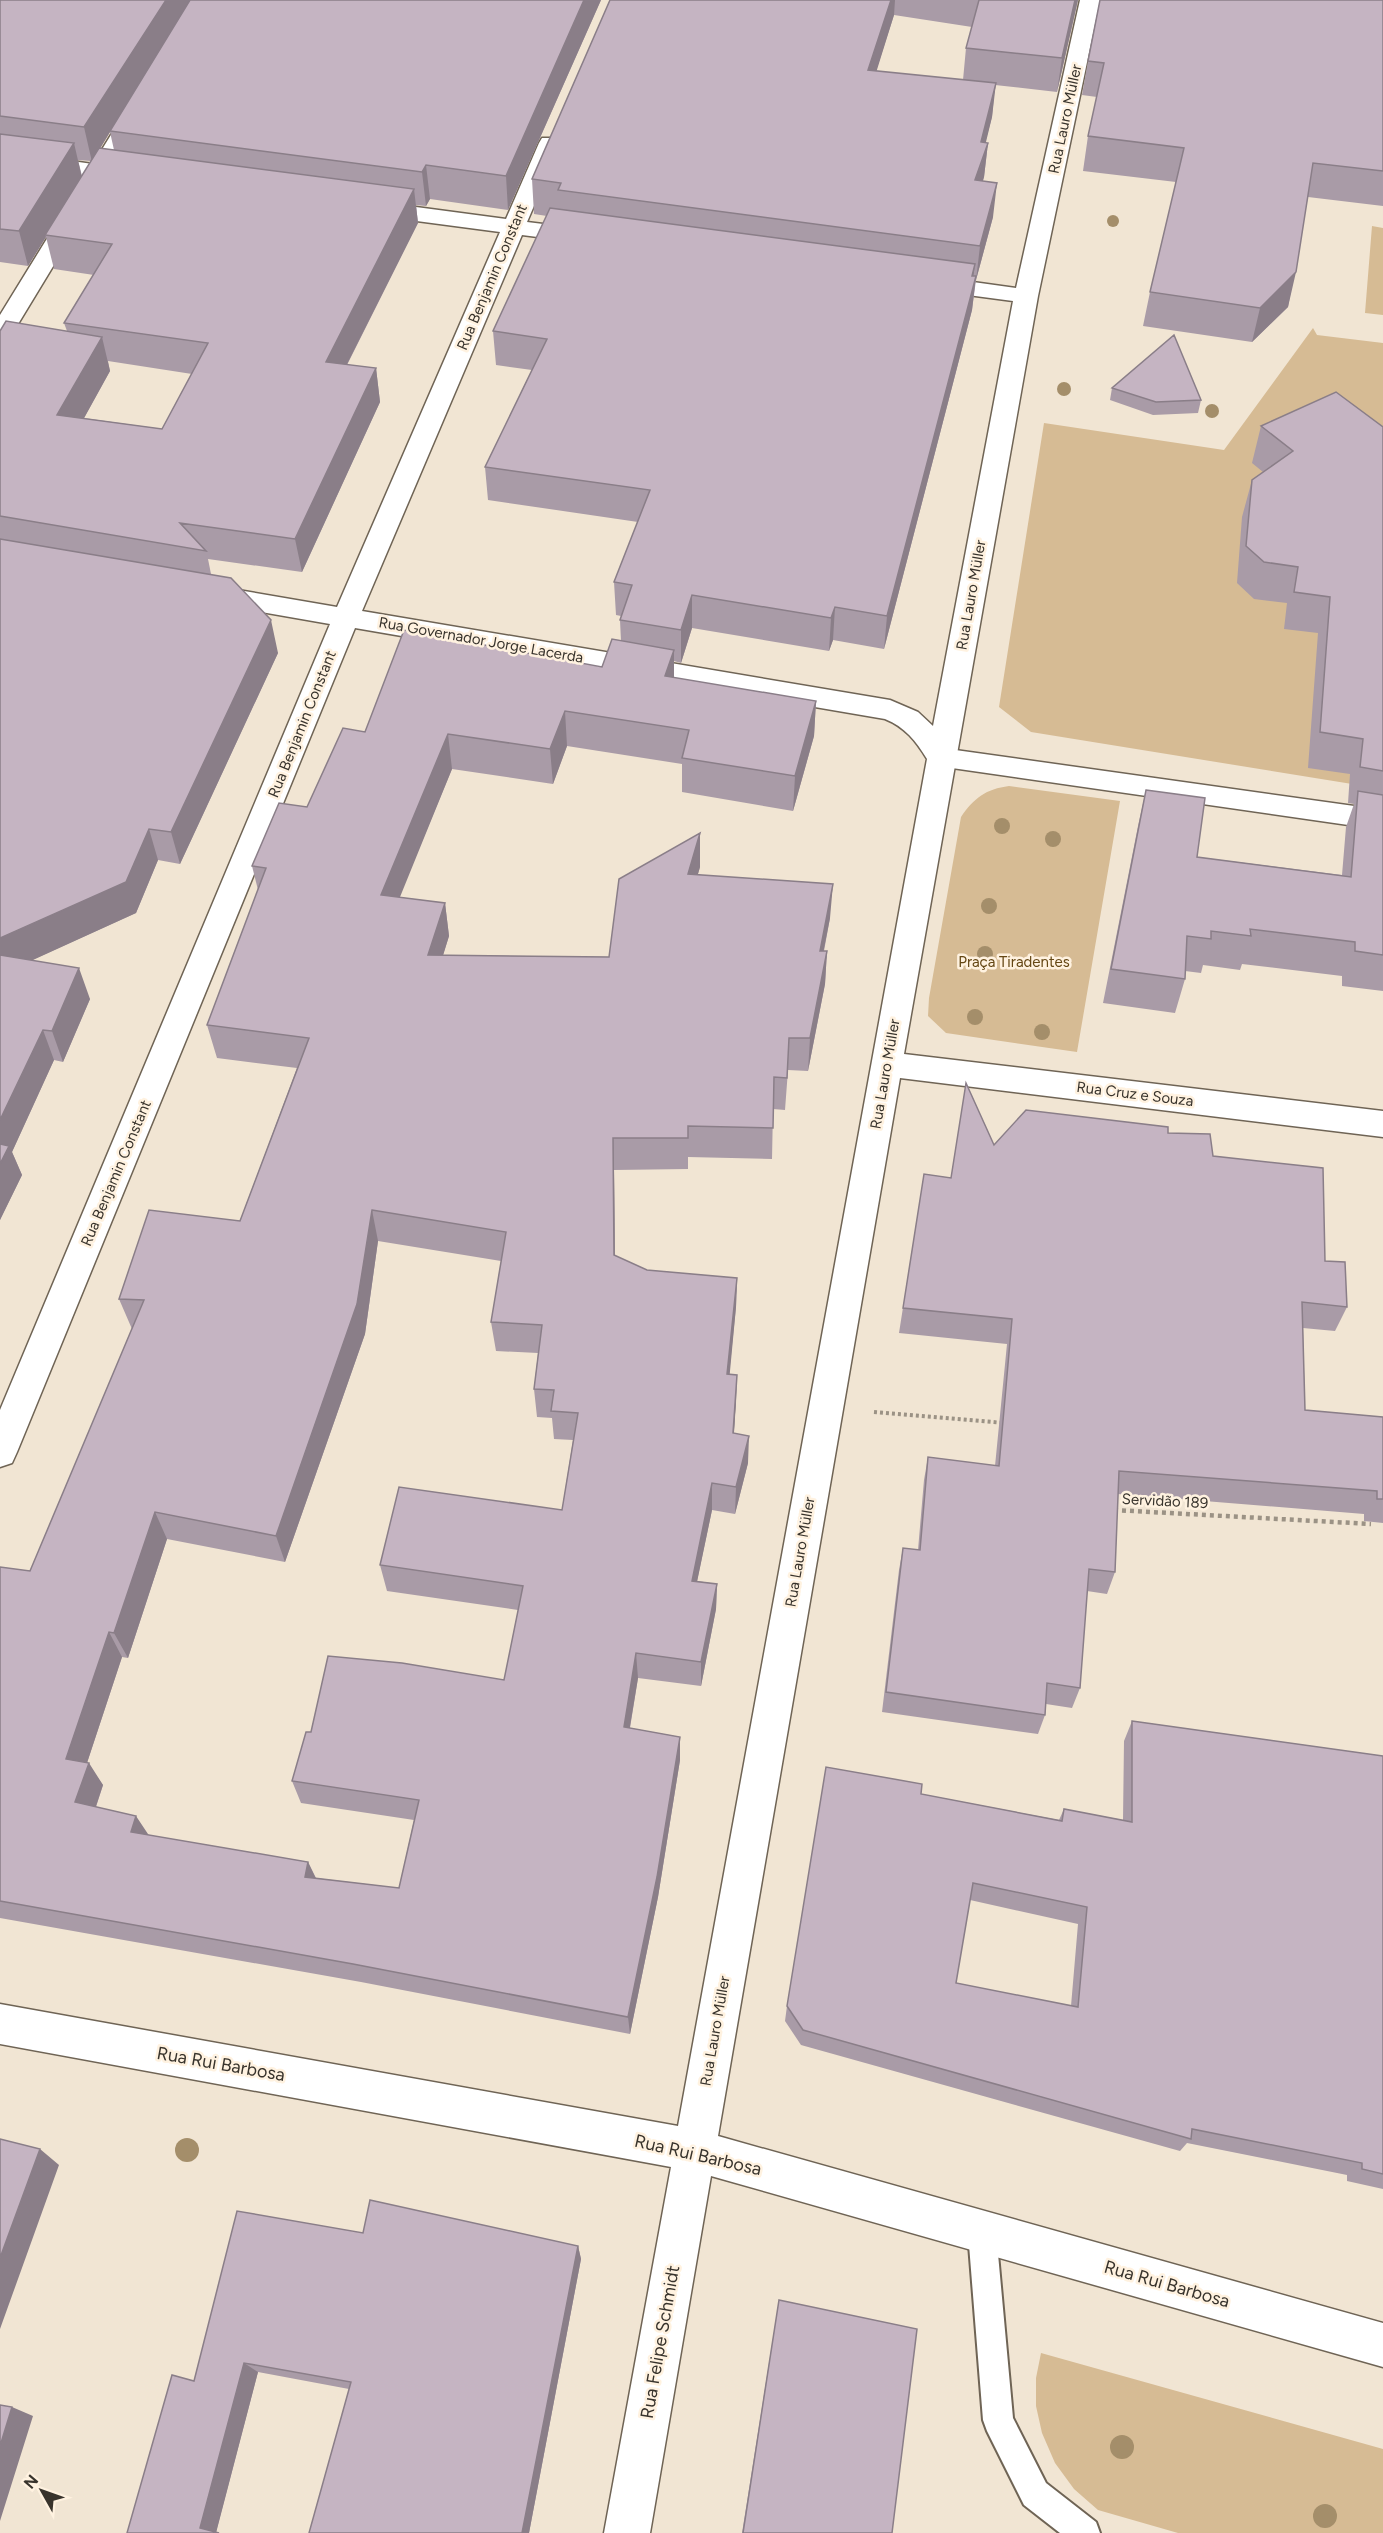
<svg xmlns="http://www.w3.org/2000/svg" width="1383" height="2533" viewBox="0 0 1383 2533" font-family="Figtree,sans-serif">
	<rect width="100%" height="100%" fill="#f1e5d3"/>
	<path fill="#d6bb94" d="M1372,226L1383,228V315L1365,313Z
		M1313,328L1317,335L1383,343V789L1031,732L999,707L1044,423L1224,450Z
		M1009,786L1120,801L1077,1052L946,1033L928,1016L929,998L961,817C974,798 986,789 1009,786Z
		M1041,2353L1383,2449V2533H1178L1098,2510L1074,2489L1055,2463L1042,2433L1036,2406V2378Z"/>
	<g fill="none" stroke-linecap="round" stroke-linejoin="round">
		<g stroke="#6f6455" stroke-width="4">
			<path id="lane" d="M982,2218L992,2222L996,2232L1013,2418L1046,2483L1096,2522L1100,2533H1060L1024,2505L987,2431L983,2420L968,2232L972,2222Z"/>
		</g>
		<g stroke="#6f6455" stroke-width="3">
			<path id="street" d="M941,748L1383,810V830L931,765L927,758L931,751Z"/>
		</g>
		<g stroke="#6f6455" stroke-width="3">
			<path id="secondary" d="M1080,0H1100L1038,296L904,1054L1383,1111V1137L900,1078L718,2136L1383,2323V2367L711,2176L650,2533H604L671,2167L0,2044V2004L678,2126L927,759C916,741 905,727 885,719L355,628L17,1452L12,1463L0,1467V1410L330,624L209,603L200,600L196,594L200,588L209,585L337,607L500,232L371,215L363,213L360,208L363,203L371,201L506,219L539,143L542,138H558L561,143L527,222L584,229L592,231L595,236L592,241L584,243L522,235L362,611L890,700L918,712L933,726L1013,301L930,290L922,288L918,283L922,278L930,276L1016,288Z
				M138,103L146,104L149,109L113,167L137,171L140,176L137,181L129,183L106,179L12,334L8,339L0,341V315L85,177L0,165V151L93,164L130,104Z"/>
		</g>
		<path stroke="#9b9285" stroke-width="4" stroke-dasharray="3 3" stroke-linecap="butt" d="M874,1412L1004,1423"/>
		<path stroke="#9b9285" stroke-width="4.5" stroke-dasharray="4 4" stroke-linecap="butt" d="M1114,1510L1371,1524"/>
		<use href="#lane" fill="#fff" fill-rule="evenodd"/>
		<use href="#street" fill="#fff" fill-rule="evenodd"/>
		<use href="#secondary" fill="#fff" fill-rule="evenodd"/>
	</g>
	<g fill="#a48e6a">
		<circle cx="1113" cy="221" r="6"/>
		<circle cx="1064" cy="389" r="7"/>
		<circle cx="1212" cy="411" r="7"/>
		<circle cx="1002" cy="826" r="8"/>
		<circle cx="1053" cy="839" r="8"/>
		<circle cx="989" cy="906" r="8"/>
		<circle cx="985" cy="954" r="8"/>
		<circle cx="975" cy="1017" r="8"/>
		<circle cx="1042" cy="1032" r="8"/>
		<circle cx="187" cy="2150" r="12"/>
		<circle cx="1122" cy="2447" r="12"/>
		<circle cx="1325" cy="2516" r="12"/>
	</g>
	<path fill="#a99ba7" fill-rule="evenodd" d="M0,0H601L508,210L430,199L426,206L416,205L418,223L347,365L376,368L380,402L302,572L208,559L211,574L278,653L180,864L158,860L136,913L32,960L90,999L63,1062L54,1060L12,1152L22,1175L0,1220V331H67L64,323L94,275L54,269L46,237L28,266L0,262ZM110,132L114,150L100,148ZM78,160L91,161L82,176ZM108,361L192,374L162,429L84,418L110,371Z
		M610,0H1078L1057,92L995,85L992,117L985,143H988L984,177L983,181L993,217L976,280L972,310L884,649L833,640L829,651L692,628L681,663L674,661V678L816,701L814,736L793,811L682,792V764L567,746L553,784L452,769L399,897L445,903L449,936L443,955L609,957L700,833V867L698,874L830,918L824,951H827L825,984L808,1071L788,1070L785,1110L773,1109L772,1159L688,1157V1169L614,1170L615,1256L647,1270L737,1278L736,1307L729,1375H737L734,1433L748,1463L735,1514L712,1510L697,1581L717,1584L716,1609L701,1686L638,1678L630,1728L680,1737V1760L658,1897L630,2034L361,1982L0,1918V1567L30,1571L132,1329L119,1299L240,1221L297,1068L217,1058L207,1025L258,890L252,866L307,807L365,732L602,667L621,641L620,620L621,616L616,615L614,582L638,522L488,500L485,467L532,370L496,365L493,331L547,216L534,214L532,179ZM894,15L972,27L966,48L963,80L876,71ZM378,1241L501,1261L491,1322L496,1351L538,1353L534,1389L537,1417L552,1418L554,1439L573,1440L562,1510L380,1565L387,1591L518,1610L504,1680L311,1732L292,1781L301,1803L414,1820L399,1888L316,1878L308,1862L148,1835L96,1807L103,1785L87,1763L122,1657L128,1658L167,1539L285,1562L365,1334Z
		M1383,0V206L1308,197L1288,307L1252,342L1143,326L1150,292L1176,182L1083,171L1088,136L1097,97L1082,95L1088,61Z
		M1112,388L1201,400L1198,413L1153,415L1110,400Z
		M1261,426L1383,427V991L1342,986V976L1242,964L1240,970L1203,965L1201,973L1185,971V979L1175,1013L1103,1003L1138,826L1146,790L1197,857L1342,875L1346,827L1354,804L1348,803L1350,774L1308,768L1318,633L1284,629L1287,603L1254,599L1237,583L1242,517L1252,480L1263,472L1252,463Z
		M966,1083L994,1145L1168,1133L1213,1156L1325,1261L1347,1307L1335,1331L1303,1328L1305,1410L1383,1417V1523L1364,1521V1514L1118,1494L1115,1572L1107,1594L1087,1591L1080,1688L1072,1708L1046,1704L1045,1715L1038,1734L882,1712L899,1570L903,1548L918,1550L924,1480L928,1457L995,1466L1007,1344L899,1333L924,1174L951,1178Z
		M1132,1721L1383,1756V2189L1347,2181V2175L1187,2143L1180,2151L801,2045L785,2021L787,2006L921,1794L1059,1820L1064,1809L1123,1820L1124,1741ZM970,1900L1078,1924L1071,2006L956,1983Z
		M363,2233L578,2246L581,2259L529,2533H309L349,2389L258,2372L216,2532L127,2533L194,2381Z
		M779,2300L892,2533H742Z"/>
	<path fill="#8a7e88" d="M166,0H194L110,131V132L92,162L84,127Z
		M584,0H601L508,210L506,176Z
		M891,0H895L894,15L866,105L868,70Z
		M1075,0H1078L1057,92L1062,58Z
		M996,83L992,117L979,171L988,143L984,177L971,215L981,142Z
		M74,143L82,178L45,235L46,237L28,266L19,231Z
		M426,165L430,199L426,206L422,172Z
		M997,183L993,217L976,280L980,246Z
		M414,189L418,223L331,396L326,362Z
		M975,264L971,295L976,276L972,310L884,649L887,616Z
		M1296,272L1288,307L1252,342L1260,308Z
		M102,337L110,371L67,449L57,415Z
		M376,368L380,402L302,572L295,539Z
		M692,595V628L681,663V630Z
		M835,607L833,640L829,651L831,618Z
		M271,620L278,653L180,864L171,832Z
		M674,650V685L665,676Z
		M816,701L814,736L793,811L795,776Z
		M565,711L567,746L553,784L550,749Z
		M448,734L452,769L387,929L381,895Z
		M149,829L158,860L136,913L0,975V938Z
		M700,833V867L688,907V874Z
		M833,884L830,918L817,984L820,951Z
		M445,903L449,936L433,988L428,955Z
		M827,951L825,984L808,1071L810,1038Z
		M79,968L90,999L63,1062L52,1031Z
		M43,1030L54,1060L12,1152L22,1175L0,1220V1120Z
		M613,1138L614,1170L615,1285L614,1255Z
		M372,1210L378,1241L365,1334L285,1562L276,1536Z
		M737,1278L736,1307L727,1403V1374Z
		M737,1375L736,1403L732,1460L733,1433Z
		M749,1436L748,1463L735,1514L736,1487Z
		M712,1483V1510L692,1606V1581Z
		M155,1512L167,1539L128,1658L114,1633Z
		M717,1584L716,1609L701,1686V1662Z
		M109,1632L122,1657L81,1781L66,1759Z
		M636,1653L638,1678L626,1750L624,1727Z
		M680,1737V1760L658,1897L630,2034L628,2017Z
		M89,1763L103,1785L90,1824L75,1802Z
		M136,1816L150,1837L131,1832Z
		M308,1862L318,1883L305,1877Z
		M40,2149L59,2165L0,2329V2258Z
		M578,2246L581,2259L529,2533H522Z
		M244,2363L258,2372L216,2533L200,2528Z
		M12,2407L33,2416L0,2521V2446Z"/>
	<path fill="#c5b4c2" stroke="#8a7e88" stroke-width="1.5" fill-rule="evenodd" d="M0,0H166L84,127L0,116Z
		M190,0H584L506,176L426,165L422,172L110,131Z
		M610,0H891L868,70L996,83L981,142L988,143L975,180L997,183L980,246L558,190L561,183L532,179Z
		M979,0H1075L1062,58L966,48Z
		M1100,0H1383V171L1313,163L1296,272L1260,308L1150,292L1184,148L1088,136L1104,63L1088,61Z
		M0,134L74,143L19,231L0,229Z
		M99,148L414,189L326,362L376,368L295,539L180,523L206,551L0,516V331L6,321L102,337L57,415L162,429L208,343L64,323L112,244L45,235Z
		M550,208L975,264L972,276H976L887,616L835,607L831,618L692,595L681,630L620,620L632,585L614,582L650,490L485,467L547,339L493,331Z
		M1174,335L1201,400L1156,402L1112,388Z
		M1336,392L1383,427V771L1360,767L1363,739L1320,732L1330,597L1294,592L1298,567L1264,562L1246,546L1252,480L1293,451L1261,426Z
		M0,539L231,578L271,620L171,832L149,829L126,882L0,938Z
		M404,630L602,667L612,639L674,650L665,676L816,701L795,776L682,758L689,730L565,711L550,749L448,734L381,895L445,903L428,955L609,957L619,879L700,833L688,874L833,884L820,951H827L810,1038H789L787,1078L774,1077L773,1128L688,1126V1138H613L614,1255L647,1270L737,1278L727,1374L737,1375L733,1433L749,1436L736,1487L712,1483L692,1581L717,1584L701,1662L636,1653L624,1727L680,1737L657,1877L628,2017L353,1964L0,1901V1567L30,1571L144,1300L119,1299L149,1210L240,1221L309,1038L207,1025L266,868L252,866L279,803L307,807L343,728L365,732ZM372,1210L506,1232L491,1322L542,1325L534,1389L554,1390L551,1411L578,1413L562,1510L399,1487L380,1565L523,1586L504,1680L402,1663L328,1656L311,1732H306L292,1781L419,1800L399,1888L305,1877L308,1862L131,1832L136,1816L75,1802L89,1763L66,1759L109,1632L114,1633L155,1512L276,1536L357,1304Z
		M1146,790L1205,798L1197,857L1351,877L1358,791L1383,795V955L1355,951V942L1250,929L1251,936L1211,931V939L1187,936L1185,979L1111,969Z
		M0,955L79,968L52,1031L43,1030L0,1120Z
		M966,1083L994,1145L1026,1110L1168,1127V1133L1210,1134L1213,1156L1323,1168L1325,1261L1345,1262L1347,1307L1302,1302L1305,1410L1383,1417V1499H1377V1491L1119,1471L1115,1572L1089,1569L1080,1688L1047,1683L1045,1715L886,1692L903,1548L920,1550L928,1457L999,1466L1012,1319L903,1308L924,1174L951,1178Z
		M0,1144L9,1146L0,1164Z
		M1132,1721L1383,1756V2174L1362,2169V2163L1192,2129L1191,2139L803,2030L787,2006L826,1767L922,1784L921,1794L1062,1821L1064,1809L1132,1822ZM973,1883L1087,1907L1078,2007L956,1983Z
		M0,2139L40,2149L0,2258Z
		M370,2200L578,2246L522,2533H309L351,2382L244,2363L200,2528L219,2533H127L172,2375L194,2381L237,2211L363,2233Z
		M779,2300L917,2329L892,2533H743Z
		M0,2405L12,2407L0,2446Z"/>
	<g text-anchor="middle" stroke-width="5" stroke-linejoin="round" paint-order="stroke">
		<g font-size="15" fill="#38332c" stroke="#fff2e0">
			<text transform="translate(1065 119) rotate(-78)" y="5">Rua Lauro Müller</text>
			<text transform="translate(492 277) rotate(-67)" y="5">Rua Benjamin Constant</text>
			<text transform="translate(971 595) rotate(-80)" y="5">Rua Lauro Müller</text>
			<text transform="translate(481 640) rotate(10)" y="5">Rua Governador Jorge Lacerda</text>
			<text transform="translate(302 724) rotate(-68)" y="5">Rua Benjamin Constant</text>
			<text transform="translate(885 1074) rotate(-80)" y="5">Rua Lauro Müller</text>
			<text transform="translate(1135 1094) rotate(7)" y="5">Rua Cruz e Souza</text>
			<text transform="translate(116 1173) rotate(-67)" y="5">Rua Benjamin Constant</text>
			<text transform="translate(1165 1501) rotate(3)" y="5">Servidão 189</text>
			<text transform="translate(800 1552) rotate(-80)" y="5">Rua Lauro Müller</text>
			<text transform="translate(715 2031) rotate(-80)" y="5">Rua Lauro Müller</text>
		</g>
		<g font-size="15" fill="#654714" stroke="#fff2e0">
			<text x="1014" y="967">Praça Tiradentes</text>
		</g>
		<g font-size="18" fill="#38332c" stroke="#fff2e0">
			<text transform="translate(221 2064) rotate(10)" y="6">Rua Rui Barbosa</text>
			<text transform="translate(698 2155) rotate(13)" y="6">Rua Rui Barbosa</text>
			<text transform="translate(1167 2284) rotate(16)" y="6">Rua Rui Barbosa</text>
			<text transform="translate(660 2342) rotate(-80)" y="6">Rua Felipe Schmidt</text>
		</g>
	</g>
	<g transform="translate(42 2491) rotate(310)" stroke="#fff2e0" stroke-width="4.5" paint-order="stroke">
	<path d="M0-4.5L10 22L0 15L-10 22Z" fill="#38332c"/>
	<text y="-9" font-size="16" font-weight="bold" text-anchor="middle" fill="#38332c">N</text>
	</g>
</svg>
